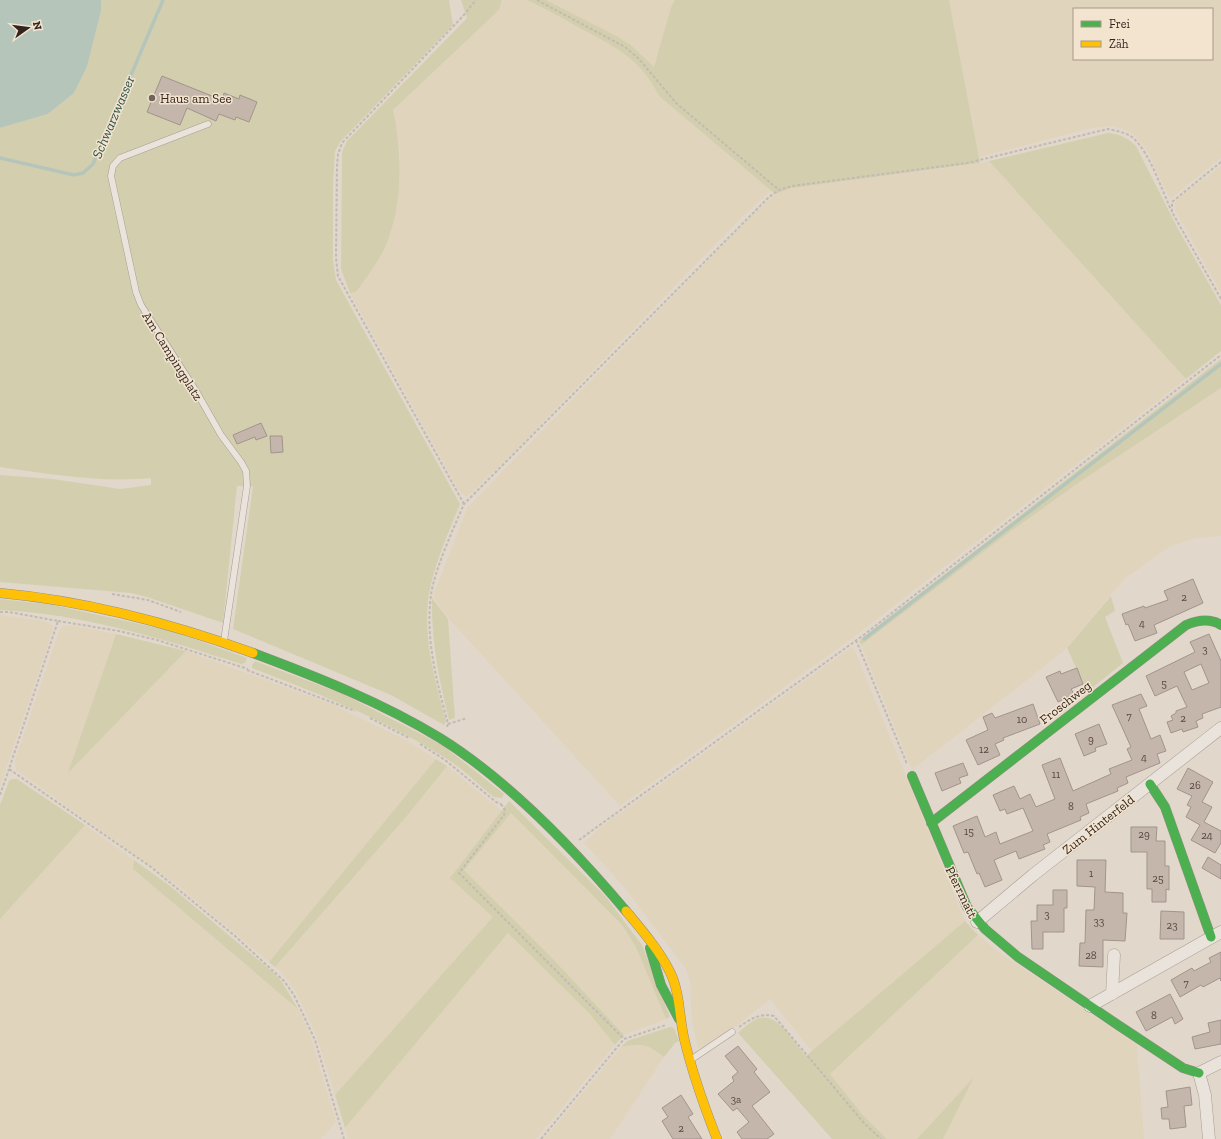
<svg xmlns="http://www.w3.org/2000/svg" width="1221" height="1139" viewBox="0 0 1221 1139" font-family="'Zilla Slab',serif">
	<rect width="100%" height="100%" fill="#e1d8cb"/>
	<path fill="#e0d4bc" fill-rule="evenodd" d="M503,0H527L619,49L636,63L653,83L659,96L771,191L742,217L506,460L468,496H465L458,489L350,293L356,292L373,267L389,238L397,205L400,181V150L393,110L499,10Z
		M546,0H675L671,7L654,68L632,46Z
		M949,0H1221V158L1170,199L1146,149L1137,138L1128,131L1113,126L1091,128L979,157ZM1074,9H1212V59H1074Z
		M989,161L1186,379L851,639L620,806L449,619L433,596L467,508L750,217L775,194L792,188L970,165Z
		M1221,166V293L1175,210V203L1180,197Z
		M1221,388V536L1196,538L1171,546L1125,578L1064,651L912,770L861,645L1007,534L1081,481Z
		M0,615L45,621L53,626V630L0,787Z
		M70,625L116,634L69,772L186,651L329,703L406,740L436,759L269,962L177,885L16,770L15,760L59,631L63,626Z
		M853,646L965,921L812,1051L770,999L734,1028L701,1049L698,1048L692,1021L690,982L686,969L625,888L584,843L601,827Z
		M447,766L502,811L450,878L494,917L335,1095L316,1035L296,992L283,974L275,967L406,817Z
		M511,813L622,925L636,947L666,1019L624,1035L555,961L469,877L464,870Z
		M85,825L134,860V870L298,1009L310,1034L336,1122L321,1139H0V919Z
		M508,933L588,1012L615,1045L536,1139H348L345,1128Z
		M978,935L996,950L1137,1045L1144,1139H943L973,1078L917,1139H887L862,1114L830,1074Z
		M639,1043L650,1046L664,1057L610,1139H544L621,1047Z"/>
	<path fill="#d3cfae" d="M101,0H449L453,25L341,141L335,151L333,187V260L336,280L460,504C449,531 434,565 429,594C422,636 435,680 446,721L444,725L391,695L233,629L253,486H237L223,623L147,597L131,593L0,582V475L53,479L120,489L151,485V478C103,483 48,474 0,467V128L48,114L74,93L87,67L101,11Z
		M461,0H502L499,10L393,110C402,152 403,196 389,237C383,256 368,275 356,292L350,293L341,269L342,152L347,141L467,18Z
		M527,0H546L618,37L632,46L654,67L671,7L675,0H949L980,163L792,188L775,194L659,96C640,57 613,46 576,26C560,17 544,8 527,0Z
		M1108,133C1120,134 1128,138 1136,146L1178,229L1221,305V351L1186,379L989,161Z
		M1221,359V388L1081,481L1007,534L861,645L859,641Z
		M1111,596L1115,611L1105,617L1123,663L1087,692L1067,648Z
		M432,598L448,619L455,718L449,720C439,679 431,640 432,598Z
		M0,599L53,605L172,631L247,658L245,663L241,664C163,639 83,614 0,610Z
		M116,634L186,651L68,773Z
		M255,661L343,694L442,745L504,794L502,798L494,797C478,785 464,769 447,759C386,720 319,694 252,668V665Z
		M436,759L447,766L406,817L275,967L269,962Z
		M12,779H17L85,825L0,919V805L9,781Z
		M509,801L606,897L642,945L670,1017L666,1019L636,947L622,925L511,813L464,870L555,961L624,1035L615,1045L588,1012L508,933L345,1128L335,1095L493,917L450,878Z
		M134,860L170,886L274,973L282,982L298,1009L133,869Z
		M965,921L978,935L830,1074L862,1114L887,1139H832L738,1033C743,1028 749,1023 755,1020C777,1008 793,1043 806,1056Z
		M670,1027L674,1028L679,1041L675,1043L664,1057C646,1043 642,1043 621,1047L627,1041Z
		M974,1077L943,1139H917Z"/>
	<path fill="#b6c5ba" d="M0,0H101V11L87,67L74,93L48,114L0,128Z"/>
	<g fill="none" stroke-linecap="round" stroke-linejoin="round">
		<path stroke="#b6c5ba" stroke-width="3.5" d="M0,158L74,175L83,173L93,164L163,0
			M864,639L1221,364"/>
	</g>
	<path fill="#c5b6ac" stroke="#a1948b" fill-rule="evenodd" d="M162,76L222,100L224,93L239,99L240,95L257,102L249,122L236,117L235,120L219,114L216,121L187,108L180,125L147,112Z
		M261,423L267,436L256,440L255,437L237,444L233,435Z
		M270,436H282L283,452L271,453Z
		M1193,579L1203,603L1154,625L1157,633L1135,641L1128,624L1126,625L1122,614L1144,606L1145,608L1168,600L1164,591Z
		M1209,634L1221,661V707L1202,714L1203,718L1196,721L1198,727L1183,732L1182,729L1171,733L1167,722L1173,720L1171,716L1176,713V711L1187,707L1177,686L1155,696L1146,676L1195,652L1190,642ZM1201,664L1209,683L1192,690L1184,672Z
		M1077,668L1083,684L1071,689L1074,694L1058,702L1046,677L1060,671L1061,674Z
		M1141,694L1147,706L1139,709L1151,739L1160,735L1166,751L1157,754L1160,763L1126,777L1128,783L1117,788L1118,791L1086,804L1089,813L1080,817L1081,820L1047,834L1050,842L1043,845L1045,849L1019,859L1016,851L994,860L1002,880L985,887L979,873L977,874L968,852L964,853L953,826L977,816L985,837L996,832L1000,844L1033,831L1023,808L1007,814L1005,809L1000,811L993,795L1014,786L1020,799L1030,794L1036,807L1055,799L1042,765L1060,758L1073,791L1111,774L1109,769L1132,760L1127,749L1131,747L1112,705Z
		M1033,704L1040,724L1003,738L1004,740L995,744L1000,755L978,765L966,740L988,730L983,717L992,713L995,718Z
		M1099,724L1107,744L1095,748L1096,751L1084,756L1075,734Z
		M963,763L968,775L959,778L961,783L942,791L935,773Z
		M1188,768L1213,782L1202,802L1212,807L1204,822L1221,831V843L1215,853L1191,840L1200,825L1186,817L1191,807L1187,805L1192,796L1177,789Z
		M1131,827H1157L1156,841H1165V866H1169V890L1166,889V902H1152V889H1147V852H1131Z
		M1208,857L1221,865V879L1202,868Z
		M1077,860H1106L1105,892L1123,893V913H1127L1125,941L1103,940V967L1079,966L1080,943H1085L1086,910H1094L1095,887L1077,886Z
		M1053,890H1067V908H1064V932H1043V949H1032L1031,921H1037V905H1053Z
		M1161,911L1184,912V939H1160Z
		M1221,952V981L1220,978L1203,987L1201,985L1180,997L1171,980L1192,968L1194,971L1211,962L1209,958Z
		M1170,994L1183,1019L1175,1024L1172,1017L1146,1031L1136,1012Z
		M1221,1020V1044L1195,1049L1192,1037L1210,1032L1208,1023Z
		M738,1046L757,1069L754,1072L770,1092L752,1106L774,1134L767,1139H742L737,1132L749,1122L737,1108L733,1111L718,1094L734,1081L732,1077L738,1072L725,1056Z
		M1190,1087L1192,1105L1184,1106L1186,1127L1170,1129L1169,1119H1162L1161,1108L1168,1107L1166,1091Z
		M681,1095L693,1114L688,1117L702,1139H673L662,1121L668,1117L662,1108Z"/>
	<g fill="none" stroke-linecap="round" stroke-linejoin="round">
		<g stroke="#a69d94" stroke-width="7">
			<path id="lane" d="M208,124L120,158L113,166L111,176L136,292L141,305L196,391L221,435L241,462L246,471L247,486L224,641
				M692,1059L732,1032"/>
		</g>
		<g stroke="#a69d94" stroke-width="13">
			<path id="street" d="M977,922L1033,875L1221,728
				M1112,994L1114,955
				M1090,1006L1221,932
				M1209,1139L1205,1095L1199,1073L1221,1062"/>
		</g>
		<g stroke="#968d84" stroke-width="10">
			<path id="fast" d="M253,653C317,677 381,702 440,738C509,781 573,848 626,911
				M912,776L967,907L985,929L1018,957L1118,1025L1183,1068L1199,1073
				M1150,784L1165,807L1211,937
				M931,823L1186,625C1198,620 1210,618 1221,625
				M650,948L661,985L679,1019"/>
		</g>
		<g stroke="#968d84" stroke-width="10">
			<path id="slow" d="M0,593C88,601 170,623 253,653
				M626,911C641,929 660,951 670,972C680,992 679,1016 684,1038C692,1072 704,1106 717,1139"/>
		</g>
		<path stroke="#c2bab3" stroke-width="2" stroke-dasharray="3 2" stroke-linecap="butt" d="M537,0L625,47L639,59L676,103L779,190
			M1221,162L1172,202V212L1221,299
			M464,504L338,276L336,258L337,166L338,154L342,143L463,16L476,0
			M112,594L148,600L181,612
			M0,612H9L58,621L9,769L151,867L235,936L284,981L294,995L315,1040L344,1139
			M58,621L119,631L157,640L248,669
			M856,640L907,764
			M247,670L355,711
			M370,718L409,738
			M448,724L467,718
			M447,727L448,724C437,682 425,639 431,595C434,571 454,527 464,504L769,197L779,190L792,186L967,163L1108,129C1116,131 1125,132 1132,137C1150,152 1162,191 1172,212
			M420,744L445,760L496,802L501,804
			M0,795L9,769
			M501,804L505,810L504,815L459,873L624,1039
			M579,840L865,634L1221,355
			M739,1027C751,1019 759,1013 774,1016L864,1123L881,1139
			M541,1139L624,1039L666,1025"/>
		<use href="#lane" stroke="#eae3db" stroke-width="6"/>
		<use href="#street" stroke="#eae3db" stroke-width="12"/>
		<use href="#fast" stroke="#4caf50" stroke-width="9"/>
		<use href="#slow" stroke="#ffc107" stroke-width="9"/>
	</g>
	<circle fill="#70645a" stroke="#f3e4d0" stroke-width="1.5" cx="152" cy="98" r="4"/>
	<g text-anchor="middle" stroke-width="3" stroke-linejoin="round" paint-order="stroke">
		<g font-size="11" fill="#584941">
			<text x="1184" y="601">2</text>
			<text x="1142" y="627">4</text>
			<text x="1205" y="653">3</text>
			<text x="1164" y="687">5</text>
			<text x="1129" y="720">7</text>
			<text x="1183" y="722">2</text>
			<text x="1022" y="723">10</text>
			<text x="1091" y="743">9</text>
			<text x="984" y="753">12</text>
			<text x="1144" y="761">4</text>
			<text x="1056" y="778">11</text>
			<text x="1195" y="789">26</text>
			<text x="1071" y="810">8</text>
			<text x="969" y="835">15</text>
			<text x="1144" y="838">29</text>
			<text x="1207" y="839">24</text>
			<text x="1091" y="877">1</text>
			<text x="1158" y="882">25</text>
			<text x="1047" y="918">3</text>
			<text x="1099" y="925">33</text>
			<text x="1172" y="929">23</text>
			<text x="1091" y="959">28</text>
			<text x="1186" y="987">7</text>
			<text x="1154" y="1019">8</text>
			<text x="736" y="1103">3a</text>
			<text x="681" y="1132">2</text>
		</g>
		<g font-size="13" fill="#33251d" stroke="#f3e4d0" text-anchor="start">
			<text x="160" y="103">Haus am See</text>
		</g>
		<g font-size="13" fill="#33251d" stroke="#f3e4d0">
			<text transform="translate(173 356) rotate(58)" y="5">Am Campingplatz</text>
			<text transform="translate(1065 702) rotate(-38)" y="5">Froschweg</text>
			<text transform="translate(1098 824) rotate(-38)" y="5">Zum Hinterfeld</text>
			<text transform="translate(962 892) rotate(64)" y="5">Pferrmatt</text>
		</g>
		<g font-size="14" font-style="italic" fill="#2d524b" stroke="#f3e4d0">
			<text transform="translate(113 117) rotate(-67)" y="5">Schwarzwasser</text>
		</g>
	</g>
	<rect x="1073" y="8" width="140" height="52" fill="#f3e4d0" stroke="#a69888"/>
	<rect x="1081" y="21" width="20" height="6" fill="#4caf50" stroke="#a69888"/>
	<text x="1109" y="28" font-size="12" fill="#33251d">Frei</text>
	<rect x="1081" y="41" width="20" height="6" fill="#ffc107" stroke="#a69888"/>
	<text x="1109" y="48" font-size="12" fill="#33251d">Zäh</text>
	<g transform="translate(28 28) rotate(76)" stroke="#f3e4d0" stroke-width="3" paint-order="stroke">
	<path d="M0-3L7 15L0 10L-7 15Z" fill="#33251d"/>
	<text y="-6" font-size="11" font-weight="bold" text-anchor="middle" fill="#33251d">N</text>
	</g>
</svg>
